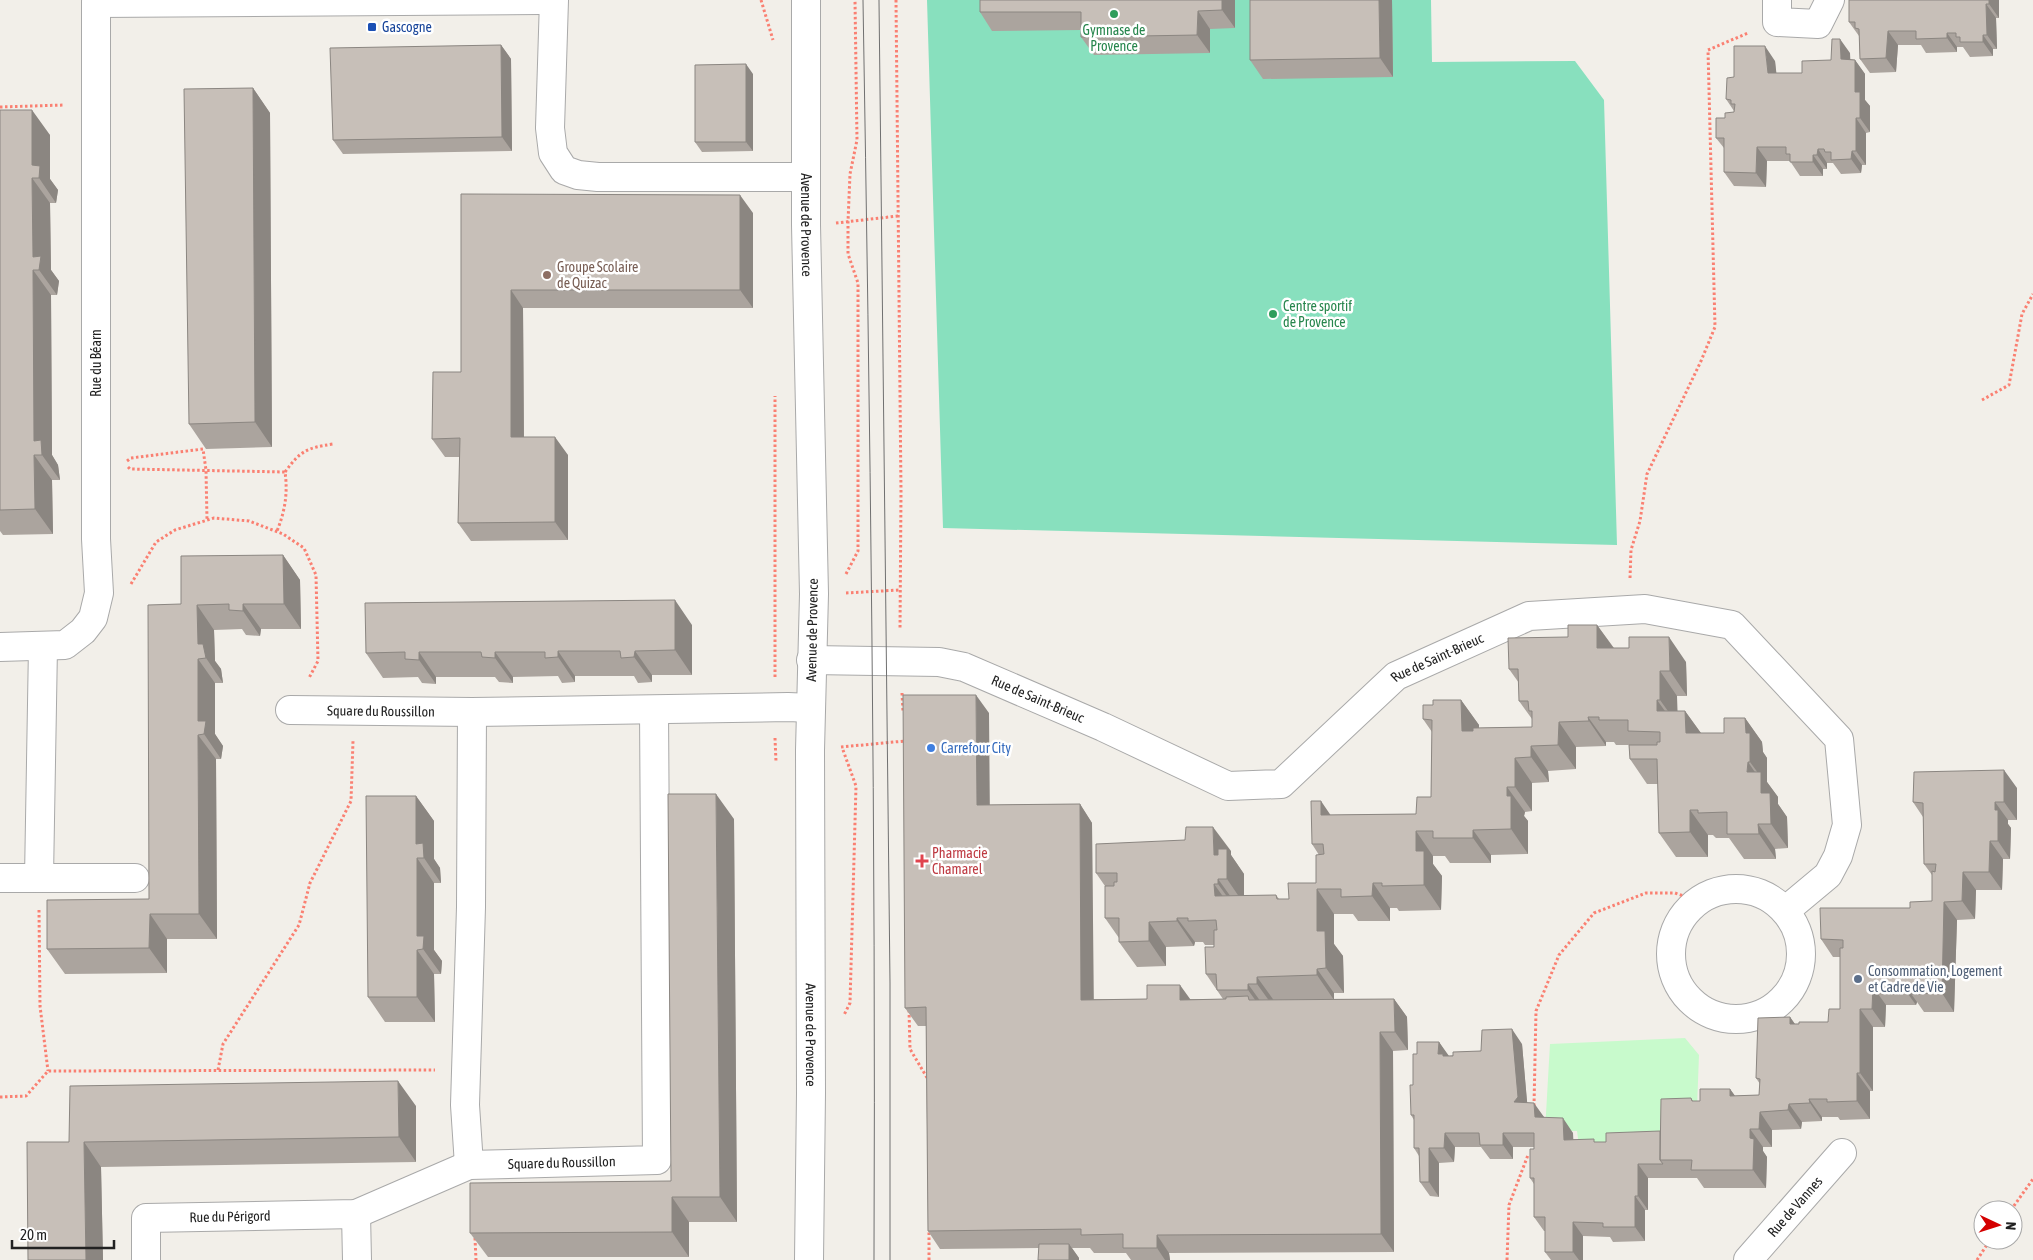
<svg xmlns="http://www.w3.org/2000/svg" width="2033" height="1260" viewBox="0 0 2033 1260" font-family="'Asap Condensed',sans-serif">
	<rect width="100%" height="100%" fill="#f2efe9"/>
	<path fill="#c8facc" d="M1685,1038L1699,1055L1697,1108L1672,1145L1580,1153L1577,1131H1545L1550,1044Z"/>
	<path fill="#88e0be" d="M927,0H1431L1432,62L1575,61L1604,100L1617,545L943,528Z"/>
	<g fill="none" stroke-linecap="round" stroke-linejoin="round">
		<g stroke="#a9a9a9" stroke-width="30">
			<g id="minor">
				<path d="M554,0L550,128L553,153L564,170L578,175L598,177H806"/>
				<path id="s1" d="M806,0V225L814,594L810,750L811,1093L809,1260"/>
				<path d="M1777,0V22L1818,24L1830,0"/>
				<path d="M96,3L541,0"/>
				<path d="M0,647L65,645L83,631L93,618L99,593L96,539V3"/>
				<path id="s2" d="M811,660L939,662L964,667L1103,727L1228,786L1281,784L1396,676L1529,616L1645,609L1732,625L1839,739L1847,825L1838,856L1828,875L1786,910"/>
				<path id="s3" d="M290,710L472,712L788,707L811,708"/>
				<path d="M0,878H135"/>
				<path d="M39,878L43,646"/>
				<circle cx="1736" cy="954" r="65"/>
				<path d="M469,1165L465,1105L471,907L472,712"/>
				<path d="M356,1214L357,1260"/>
				<path id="s4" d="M146,1260V1218L356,1214L469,1165L657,1160L654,710"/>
				<path id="s5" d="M1748,1260L1842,1153"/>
			</g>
		</g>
		<path stroke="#fa8072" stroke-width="3" stroke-dasharray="2.5 2.5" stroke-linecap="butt" d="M761,0L773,40
			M896,0L901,492L900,629
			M0,107L64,105
			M836,223L898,216
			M1982,400L2009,385L2022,314L2033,294
			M127,461L131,458L203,449L206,470L207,520
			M128,467L130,469L285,472C288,493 285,511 277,531
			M285,472C301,450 307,448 333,444
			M846,574L858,551V283L848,254V222L850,174L857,140L855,0
			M1630,578L1631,550L1640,521L1647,474L1701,361L1715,327L1708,50L1748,33
			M131,584L156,542L175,530L214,518L249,521L283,534L304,548L316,575L318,661L309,678
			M846,593L899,590
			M775,677V396
			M902,693L903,712
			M775,738L776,762
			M841,747L905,741
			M843,750L856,786L850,1003L844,1015
			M39,910L40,1006L48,1071
			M909,1010L910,1049L929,1081
			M218,1070L223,1044L299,925L310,883L351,801L353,741
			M0,1097L26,1096L48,1071L435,1070
			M1534,1106L1536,1011L1559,955L1594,913L1646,893H1675L1698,901
			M2011,1210L2033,1179
			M475,1238L476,1260
			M929,1260V1230
			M1507,1260L1509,1205L1528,1155
			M1977,1260L1990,1240"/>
		<use href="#minor" stroke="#fff" stroke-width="28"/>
		<path stroke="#707070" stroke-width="1" d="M863,0C870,420 876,840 874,1260
			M879,0L890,983V1260"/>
	</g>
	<path fill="#aba49e" d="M1235,0V28L1210,29V53L1094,55L1081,37V30L992,31L980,12Z
		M1392,0L1393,77L1263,79L1250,60Z
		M1857,0H1999V18H1996L1997,49H1993V56L1970,57L1963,47H1957V52L1926,53L1921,45H1898L1896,72L1870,73L1860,59L1859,36L1849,22Z
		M501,45L511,59L512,151L343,154L333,140Z
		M1850,53V59L1855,60L1865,74V100L1870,106V132L1866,133V165H1862L1861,173L1841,174L1833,163H1827V169H1823V176H1800L1790,161H1767L1766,187L1734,186L1724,172V148L1716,138L1725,118L1734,112V111L1726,99L1734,77L1775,61L1776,73H1802L1831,60Z
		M753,74V151L702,152L695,142Z
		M253,88L270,113L272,447L206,449L189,424Z
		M0,110L50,135V179L58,190L56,203H50L51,270L59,281L57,295H51L52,455L58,465L60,480H52L53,534L3,535L0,531Z
		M461,194L753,213V308H523L524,437L568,455V540L471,541L458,523L460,457H445L432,439L461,372Z
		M283,555L300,580L301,629H261L260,636L246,635L242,629L214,630L215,661L221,669L223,683H215V734L223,746L221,759H216L217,939H167V973L65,974L47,949L149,899L181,604Z
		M692,625V675H652V682L638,683L634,676H575V682L562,683L558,676L513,677V683L499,682L495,677H436V684L422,683L418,677L383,678L366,653Z
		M1597,625L1614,648L1686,662L1687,696H1677V711H1685L1701,733H1724L1745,718L1762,742L1763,752L1767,758V782L1778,797V804L1787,817L1788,848L1775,849L1776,859H1744L1729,838H1716L1713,835H1708V857H1676L1659,833L1658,784H1647L1630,759L1629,745H1616L1614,742H1606V746L1576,747V769L1548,771L1549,782L1532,783V811L1525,812L1524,816L1528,821V854L1491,855V863H1450L1445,856H1433V864L1442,876L1441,910L1399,911L1397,908H1390V921H1358L1353,914H1334V944L1343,956L1344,993H1334V999H1394L1407,1017L1408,1050L1393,1051L1394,1252L1169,1253L1170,1260H1131L1126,1253H1094L1090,1248H1072L1079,1258L1039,1248L940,1249L928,1231L926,1026H918L905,1008L989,713V805L1080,804L1092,823L1093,999H1223L1206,974L1214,945H1205L1203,942H1195L1194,946L1166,947V966L1137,967L1119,942V938L1105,918V886L1096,873L1231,851V855L1244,874V896L1276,895L1279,899H1289L1316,883L1319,855L1312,844L1330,815L1416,814L1431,797L1432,732L1423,719L1433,705L1461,700L1479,725V728L1532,727V719L1519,701V683L1509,669L1568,637Z
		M2017,788V820H2008V824L2011,828L2010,859H2003L2002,890H1976L1975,919L1957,920L1954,1012H1924L1917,1002L1916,1005H1886L1885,1027H1873V1091H1870V1119L1840,1120L1838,1117H1822V1121L1802,1122L1801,1129L1772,1130V1147H1763V1151L1767,1157L1766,1188H1704L1697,1178H1648V1210H1645V1241L1613,1242L1610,1237L1583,1236V1260H1551L1545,1252V1231H1544L1534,1217V1184L1530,1178L1534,1147H1513V1159H1490L1481,1147H1455L1454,1162L1439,1163V1197L1430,1196L1420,1182L1419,1156L1414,1148V1120L1411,1115L1417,1054L1439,1042L1448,1056L1522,1044L1527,1103L1544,1117L1573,1133V1139L1596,1142H1606L1660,1131L1691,1098L1693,1101H1700L1730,1089L1735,1096L1759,1095L1760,1084L1756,1078L1790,1017L1795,1024L1828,1022L1840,1009V957H1833L1821,939L1932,901V875L1924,864L1923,817L1913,802Z
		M416,796L434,821V859L440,868L441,883H434V950L442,961L441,974H434L435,1022H385L368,997Z
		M734,819L737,1222H689V1257H488L470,1233L671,1181Z
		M416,1106V1162L101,1167L103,1260H28L69,1142Z"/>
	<path fill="#8b8681" d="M1222,0H1235V28L1222,10Z
		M1379,0H1392L1393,77L1380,58Z
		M1989,0H1999V18L1989,4Z
		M1986,4L1996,18L1997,49L1987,35Z
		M1198,11L1210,29V53L1197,35Z
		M1888,31L1898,45L1896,72L1886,58Z
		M1947,33L1957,47V52L1947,38Z
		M1983,35L1993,49V56L1983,42Z
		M1840,39L1850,53L1851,73L1841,59Z
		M501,45L511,59L512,151L502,137Z
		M1765,46L1775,61L1778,87L1768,73Z
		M1855,60L1865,74V100L1870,106V132L1860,118L1855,92Z
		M746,64L753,74V151L746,142Z
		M253,88L270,113L272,447L255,422Z
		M32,110L50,135V179L58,190L56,203L39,178L32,165Z
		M1856,118L1866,133V165L1856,151Z
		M1757,147L1767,161L1766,187L1756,173Z
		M1818,149L1827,163V169L1817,155Z
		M1852,151L1862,165L1861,173L1851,159Z
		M1813,155L1823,169V176L1813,162Z
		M32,178L50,203L51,270L59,281L57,295L39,270L33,257Z
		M740,195L753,213V308L740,290Z
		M33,270L51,295L52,455L58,465L60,480L42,455L34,441Z
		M511,290L523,308L524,455L511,437Z
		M555,437L568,455V540L555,522Z
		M34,455L52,480L53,534L35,509Z
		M283,555L300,580L301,629L284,604Z
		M675,600L692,625V675L675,650Z
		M243,604L261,629L260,636L243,611Z
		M197,605L214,630L215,661L221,669L223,683L206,658L198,644Z
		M1597,625L1615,650L1597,648Z
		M1669,637L1686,662L1687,696L1670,671Z
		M558,651L575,676V682L558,657Z
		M635,651L652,675V682L634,657Z
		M419,652L436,677V684L419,660Z
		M495,652L513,677V683L495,658Z
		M198,659L215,683V734L223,746L221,759L204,734L198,721Z
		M1660,671L1677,696L1678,725L1660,700Z
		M976,695L989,713L990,824L977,805Z
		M1461,700L1479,725V755L1462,731Z
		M1657,700L1675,725L1657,711Z
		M1685,711L1703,736L1686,733Z
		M1588,717L1606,742V746L1589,721Z
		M1745,718L1762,742L1763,752L1767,758V782L1778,797V804L1787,817L1788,848L1771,824L1747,772L1748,762L1761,781V777L1750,762L1746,733Z
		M1559,722L1576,747V769L1558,745Z
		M198,735L216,759L217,939L199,914Z
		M1531,746L1548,771L1549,782L1531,757Z
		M1515,758L1532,783V811L1515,787Z
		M2004,770L2017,788V820L2004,802Z
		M1507,787L1525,812L1524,816L1528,821V854L1511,829L1507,796Z
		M716,794L734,819L737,1222L720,1197Z
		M416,796L434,821V859L440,868L441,883L424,858L416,844Z
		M1321,801L1338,826L1321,815Z
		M1995,802L2008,820V824L2011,828L2010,859L1998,841L1995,810Z
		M1080,804L1092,823L1094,1018L1081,1000Z
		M1690,810L1708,835V857L1690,832Z
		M1758,824L1775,849L1776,859L1759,834Z
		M1213,827L1231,851V855L1244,874V904L1227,879L1214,855Z
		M1473,830L1491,855V863L1473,838Z
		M1416,831L1433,856V864L1442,876L1441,910L1424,885L1416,851Z
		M1990,841L2003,859L2002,890L1989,872Z
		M417,858L434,883V950L442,961L441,974L423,949L417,936Z
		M1963,872L1976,890L1975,919L1962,901Z
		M1218,879L1236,904V909L1218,884Z
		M1373,883L1390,908V921L1372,896Z
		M1214,884L1232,909L1215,896Z
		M1317,889L1334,914V944L1343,956L1344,993L1326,968L1317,931Z
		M1944,902L1957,920L1954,1012L1942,993Z
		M150,914L167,939V973L149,948Z
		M1177,918L1195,942L1194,946L1177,921Z
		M1149,922L1166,947V966L1149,941Z
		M417,950L434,974L435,1022L417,997Z
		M1317,969L1334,993V1000L1317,975Z
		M1257,977L1275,1002V1009L1257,984Z
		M1248,984L1266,1009V1015L1248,990Z
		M1904,984L1917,1002L1916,1005L1903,987Z
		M1180,985L1193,1003L1180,1000Z
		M1873,987L1886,1005L1885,1027L1872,1009Z
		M1394,999L1407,1017L1408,1050L1395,1032Z
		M1860,1009L1873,1027V1091L1860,1073Z
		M1790,1017L1803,1036L1790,1024Z
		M1512,1029L1522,1044L1528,1112L1514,1102Z
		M1380,1032L1393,1051L1394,1252L1381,1234Z
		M1439,1042L1449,1056L1448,1061L1438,1054Z
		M1857,1073L1870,1091V1119L1857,1101Z
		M398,1081L416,1106V1162L399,1137Z
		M1730,1089L1743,1107L1730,1096Z
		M1809,1099L1822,1117V1121L1810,1103Z
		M1534,1103L1544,1117L1545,1131L1535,1117Z
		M1789,1104L1802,1122L1801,1129L1788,1110Z
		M1760,1112L1772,1130V1147L1759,1129Z
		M1563,1118L1573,1133L1574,1154L1564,1140Z
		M1750,1129L1763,1147V1151L1767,1157L1766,1188L1753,1170L1750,1138Z
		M1445,1133L1455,1147L1454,1162L1444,1148Z
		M1503,1133L1513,1147V1159L1503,1145Z
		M84,1142L101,1167L103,1260H86Z
		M1429,1148L1439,1163V1197L1429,1182Z
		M1638,1164L1648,1178V1210L1638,1196Z
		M1635,1196L1645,1210V1241L1635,1227Z
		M672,1197L689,1222V1257L672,1232Z
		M1573,1222L1583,1236V1260H1579L1573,1252Z
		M1157,1235L1169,1253L1170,1260H1165L1157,1248Z
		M1069,1244L1079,1258V1260H1069Z"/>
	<path fill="#c7bfb8" stroke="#8b8681" d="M980,0H1222V10L1198,11L1197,35L1081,37V12H980Z
		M1250,0H1379L1380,58L1250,60Z
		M1849,0H1989V4H1986L1987,35H1983V42H1960V37H1956V33H1947V38L1916,39V31H1888L1886,58L1860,59L1859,29L1855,28V22H1849Z
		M1832,39H1840L1841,59L1855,60V92H1860V118H1856V151H1852L1851,159L1831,160V152H1825L1824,149H1818L1817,155H1813V162H1790V154H1786V147H1757L1756,173L1724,172V138H1716V118H1725V113L1734,112L1735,104H1731V100L1726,99L1727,78L1734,77V46H1765L1768,73H1802V61L1831,60Z
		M501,45L502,137L333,140L330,48Z
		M746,64V142H695V65Z
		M253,88L255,422L189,424L184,89Z
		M0,110H32V165L40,166L39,178H32L33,257L41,256L39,270H33L34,441L41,440L42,455H34L35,509L0,510Z
		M461,194L740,195V290H511V437H555V522L458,523L460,438L432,439L433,372H461Z
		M283,555L284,604H243V611L229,610V604L197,605L198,644H203L206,658L198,659V721H206L204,734L198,735L199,914H150L149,948L47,949V900L149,899L148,605L181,604V556Z
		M675,600V650L635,651L634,657L621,658L620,651H558V657L545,658V652H495V658L482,657L481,652H419V660L405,659V652L366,653L365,603Z
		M1568,625H1597V648H1629V637H1669L1670,671H1660V700H1657V711H1685L1686,733H1724V718H1745L1746,733H1750V762H1748L1747,772H1761V793H1770L1771,824H1758L1759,834H1727V812L1698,813V810H1690V832L1659,833L1657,759H1630L1629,745H1657V742H1660V732L1628,731V720H1599V717H1588L1589,721L1559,722L1558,745L1531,746V757L1515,758V787H1507V796H1511V829L1473,830V838H1433V831H1416V851H1424V885L1382,886V883H1373L1372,896L1341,897V889H1317V931H1325L1326,968L1317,969V975L1257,977V984H1248V990H1217L1216,974H1206L1205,947H1214V930H1217L1216,920L1188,921V918H1177V921L1149,922V941L1119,942V918H1105V886H1114V882H1117V873H1096V844L1185,840L1186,827H1213L1214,855H1218V849H1227V879H1218V884H1214L1215,896L1276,895L1277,899H1289L1288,883H1316V855L1324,854L1323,844H1312L1311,801H1321V815L1416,814L1417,797H1431L1432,720L1423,719V705H1433V700H1461L1462,731H1473V728L1532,727V711H1529L1528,701H1519L1518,669H1509L1508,638L1568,637Z
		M903,695H976L977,805L1080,804L1081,1000L1147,999V985H1180V1000L1226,999V997L1248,996L1249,1000L1394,999L1395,1032H1380L1381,1234L1157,1235V1248H1123V1234L1081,1235V1229L928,1231L926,1007L905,1008Z
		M2004,770V802H1995V810H1998V841H1990L1989,872H1963L1962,901L1944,902L1942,993L1911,994V984H1904L1903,987H1873L1872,1009H1860V1073H1857V1101L1827,1102V1099H1809L1810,1103L1789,1104L1788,1110L1760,1112L1759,1129H1750V1138L1754,1139L1753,1170H1691L1692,1160H1660L1661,1099L1691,1098L1692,1101H1700V1089H1730V1096L1759,1095L1760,1079L1756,1078L1758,1018L1790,1017V1024H1799V1022H1828L1829,1009H1840V948H1843V940L1821,939L1820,908H1910V902L1932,901V871L1935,872L1936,864H1924L1923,803L1913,802L1914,772Z
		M668,794H716L720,1197H672V1232L470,1233V1183L671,1181Z
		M366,796H416V844L423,843L424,858H417V936H424L423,949L417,950V997H368Z
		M1512,1029L1518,1097L1514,1102L1534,1103L1535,1117L1563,1118L1564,1140L1594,1139V1142H1606V1133L1660,1131V1160L1663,1164H1638V1196H1635V1227H1603V1223L1573,1222V1252H1545V1217H1534V1178H1530V1149H1534V1133H1503V1145H1480L1479,1133H1445L1444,1148H1429V1182H1420L1419,1148H1414V1115H1411L1410,1085H1413V1054H1417V1042H1439L1438,1054H1443V1056H1453V1052L1481,1051L1482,1030Z
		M398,1081L399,1137L84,1142L86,1260H28L27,1142H69L70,1086Z
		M1039,1244H1069V1260H1038Z"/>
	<g fill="#2e9e5b" stroke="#fff" stroke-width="2">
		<circle cx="1114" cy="14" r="5"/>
		<circle cx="1273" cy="314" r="5"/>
	</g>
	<rect fill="#1a4fb4" stroke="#fff" stroke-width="2" x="367" y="22" width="10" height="10" rx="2.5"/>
	<circle fill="#8d6e63" stroke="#fff" stroke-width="2" cx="547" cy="275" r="5"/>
	<circle fill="#3f7fe0" stroke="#fff" stroke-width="2" cx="931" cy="748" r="5"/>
	<path fill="#e0444e" stroke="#fff" stroke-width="2" d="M919.5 853.5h5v5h5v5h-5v5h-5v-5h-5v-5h5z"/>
	<circle fill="#5c6f8a" stroke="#fff" stroke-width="2" cx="1858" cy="979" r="5"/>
	<g text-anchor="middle" stroke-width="5" stroke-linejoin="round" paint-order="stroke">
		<g font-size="14" fill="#164399" stroke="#fff" text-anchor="start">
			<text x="382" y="32">Gascogne</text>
		</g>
		<g font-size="14" fill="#27864d" stroke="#fff">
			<text x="1114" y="35">Gymnase de<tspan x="1114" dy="16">Provence</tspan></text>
			<text x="1283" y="311" text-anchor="start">Centre sportif<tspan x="1283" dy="16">de Provence</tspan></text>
		</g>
		<g font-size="14" fill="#222" stroke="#fff">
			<text dy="5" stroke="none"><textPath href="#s1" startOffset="225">Avenue de Provence</textPath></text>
			<text transform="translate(96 363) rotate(-90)" y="5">Rue du Béarn</text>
			<text transform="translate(812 630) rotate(-89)" y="5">Avenue de Provence</text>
			<text dy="5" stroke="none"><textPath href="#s2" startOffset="699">Rue de Saint-Brieuc</textPath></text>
			<text dy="5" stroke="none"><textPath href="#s2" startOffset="234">Rue de Saint-Brieuc</textPath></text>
			<text dy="5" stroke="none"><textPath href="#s3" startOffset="91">Square du Roussillon</textPath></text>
			<text dy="5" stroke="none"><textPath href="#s1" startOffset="1035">Avenue de Provence</textPath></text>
			<text dy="5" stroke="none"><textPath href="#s4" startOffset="468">Square du Roussillon</textPath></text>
			<text dy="5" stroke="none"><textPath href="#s5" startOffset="71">Rue de Vannes</textPath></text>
			<text dy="5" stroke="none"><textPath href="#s4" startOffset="126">Rue du Périgord</textPath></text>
		</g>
		<g font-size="14" fill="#785e54" stroke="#fff" text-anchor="start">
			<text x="557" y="272">Groupe Scolaire<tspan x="557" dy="16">de Quizac</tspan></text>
		</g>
		<g font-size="14" fill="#366cbe" stroke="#fff" text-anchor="start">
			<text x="941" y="753">Carrefour City</text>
		</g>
		<g font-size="14" fill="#be3a42" stroke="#fff" text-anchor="start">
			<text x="932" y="858">Pharmacie<tspan x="932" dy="16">Chamarel</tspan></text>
		</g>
		<g font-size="14" fill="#4e5e75" stroke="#fff" text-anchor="start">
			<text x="1868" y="976">Consommation, Logement<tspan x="1868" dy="16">et Cadre de Vie</tspan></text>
		</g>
	</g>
	<g transform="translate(1998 1225) rotate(94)"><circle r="24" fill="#ffffff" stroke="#a7a7a7"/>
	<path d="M0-4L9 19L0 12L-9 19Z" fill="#d40000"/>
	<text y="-8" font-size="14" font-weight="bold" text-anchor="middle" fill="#222222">N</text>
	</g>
	<path d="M12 1240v8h102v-8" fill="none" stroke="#222222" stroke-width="2.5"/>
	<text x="20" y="1240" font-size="15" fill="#222222" stroke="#ffffff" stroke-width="4" paint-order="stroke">20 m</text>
</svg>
